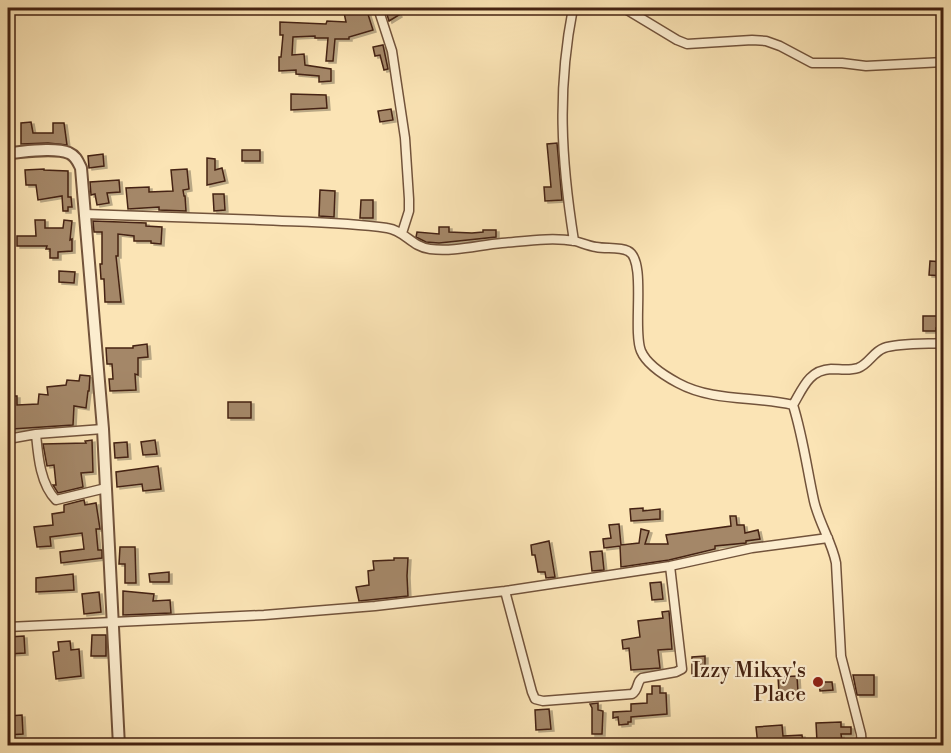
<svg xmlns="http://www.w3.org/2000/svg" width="951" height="753" viewBox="0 0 951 753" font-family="'Libre Bodoni',serif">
	<defs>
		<filter id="shadow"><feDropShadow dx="3" dy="2" stdDeviation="0" flood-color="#0004"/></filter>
	</defs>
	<rect width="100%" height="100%" fill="#fbe4b5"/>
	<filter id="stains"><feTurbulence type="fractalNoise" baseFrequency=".00333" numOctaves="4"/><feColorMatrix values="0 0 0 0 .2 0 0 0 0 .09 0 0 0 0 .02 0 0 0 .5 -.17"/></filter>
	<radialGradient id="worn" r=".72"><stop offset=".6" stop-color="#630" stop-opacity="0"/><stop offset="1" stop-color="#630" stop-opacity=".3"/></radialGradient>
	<path fill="#a48767" stroke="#452312" stroke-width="1.5" filter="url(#shadow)" d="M343,8H366L373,30L349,37V39H335L333,61H326L328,38H315V36L293,37L292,55L304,54L305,65L331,69V81L319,82V76L296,74V70L279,71V57H281L283,35H280V22L326,24L327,21L346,22Z
		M385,8H395L399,15L389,21Z
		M383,45L388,69L384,70L380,55L375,56L373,47Z
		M291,94L326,95L327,108L291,110Z
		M391,109L393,120L380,122L378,111Z
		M31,122L33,133H53V123H64L67,145L48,143L21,144V123Z
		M557,143L562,200L545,201L544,187H551L547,144Z
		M242,150H260V161H242Z
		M103,154L104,166L89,168L88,156Z
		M207,158L215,159V170L222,168L225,181L207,185Z
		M44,169V170L68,171V197H71L72,207H68V211H63L62,196L38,200L36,185H26L25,170Z
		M187,169L189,189L183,190L184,196H185L186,211L159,210V207L128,209L126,188L149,187V192L173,191L171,170Z
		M119,180L120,192L107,193L109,203L97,205L95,194L91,195L90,182Z
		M320,190L335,191L334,217L319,216Z
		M213,194H224L225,210L214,211Z
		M361,200H373V218H360Z
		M35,220H45V228H63L64,220L72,221L70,240L72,239V251L58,252V258H50V249H46L47,246H17V236H36Z
		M93,221L146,223V226L162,227L161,244L151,243V241H134V236L118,234V256H116L121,302H105L104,279H101L100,264H102V232H94Z
		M439,227H449V232L472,233L483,232V230H496V237L439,243L426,242L416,237L417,232L439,234Z
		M930,261L944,262V276L929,275Z
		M59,271L75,272L74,283L59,282Z
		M923,316H944V328H936V331H923Z
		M147,344L148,357L138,358V375L135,374L136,390L110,391L109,379H113L112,364H107L106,348H133V346Z
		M80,375L90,376L89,391H88L86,408L74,406L73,425L12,429L11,404H8V396H17V405L38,404L39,394L48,395L47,387L66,385L67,380L79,381Z
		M228,402H251V418H228Z
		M92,440L93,472L81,473L83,487L58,493L53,485H56L54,465L47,466L43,444L86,443L85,441Z
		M155,440L157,454L143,455L141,442Z
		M127,442L128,457L115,458L114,443Z
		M158,466L161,489L143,491L142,484L117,487L116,472Z
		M84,500L85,505L96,503L100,529H96L98,550H102V558L61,563L60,552L84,549L82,533L50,537L51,546L37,547L34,527L53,525L52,514L64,512V505Z
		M643,508V511L660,509V519L631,521L630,509Z
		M730,516H736L737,525H744L745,533L758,530L760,539L746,541V543L715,546V549L669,560L621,567L620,546L604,548L603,539L611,538L609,525L619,524L621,545L639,543L641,529L649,531L645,544H668L666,535L731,526Z
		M549,541L555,577L546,578L545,572H538L535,555H532L531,545Z
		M120,547H135L136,583H125V564H119Z
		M602,551L604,570L592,571L590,552Z
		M394,558H408L407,576L408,596L359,601L356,587L369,585L368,571L374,570L373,561L394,560Z
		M169,572V582H150L149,574Z
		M73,574L74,590L36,592V578Z
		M661,582L663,599L652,600L650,583Z
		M123,591L154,594L153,601L170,600L171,613L123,615Z
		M99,592L101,612L84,614L82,594Z
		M669,611L672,649L658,650L660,668L631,670L629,648L623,649L622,640L640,637L638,621L663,618L662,612Z
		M92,635H106V656H91Z
		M24,636L25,653L8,654V637Z
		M70,641L71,650L79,649L81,676L56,679L53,652L59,651L58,642Z
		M705,656V667H725V672L714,673L713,675H706V673L692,674V657Z
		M853,675H874V695H857Z
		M797,676L798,692L779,693L778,677Z
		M819,682H832L833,690L820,691Z
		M652,686H660V693H666L667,714L631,717V722H628V724L619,725L618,717L613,718V712L631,711V704L647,703V694H652Z
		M598,703V710L603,711L602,734H592V708L590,704Z
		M549,709L551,729L536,730L535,710Z
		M22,715L23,734L8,735V716Z
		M841,722V727H851V734H841L842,741L817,742L816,723Z
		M782,725L783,736L802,735L803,743L758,746L756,727Z"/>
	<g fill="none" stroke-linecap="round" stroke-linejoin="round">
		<g stroke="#72533b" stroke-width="11">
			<path id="minor" d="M378,8L392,51L405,138L409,199V211L402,233
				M573,8C557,90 561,159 574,241
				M624,8L677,40L687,44L752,40L766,41L780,46L812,63H842L866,66L944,62
				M84,214C143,216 201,218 260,220C302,222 345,222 387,228C404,230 412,247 430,249C454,252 479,245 502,243C526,241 552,237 575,241C582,243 589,246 596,247C606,249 619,247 628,251C647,260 632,330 641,351C647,365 665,376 678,383C713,402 755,396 793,405
				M36,434C38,455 40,484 56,500L106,488
				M8,439L36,434L103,429
				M505,591L532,692L535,699L543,701L632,694C639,690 636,682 642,678L676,672L682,669L670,566
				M8,627L264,615L375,606L505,591L670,566L752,548L828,538
				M862,746L861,734L841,656L836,563C832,542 819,523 814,501C807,469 803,437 793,405C803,388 809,370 831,369C840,369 849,371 858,368C869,364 873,352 884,348C897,343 928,344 944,343"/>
		</g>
		<g stroke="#72533b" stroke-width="14">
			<path id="tertiary" d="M8,153C24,152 54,147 69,153C76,156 78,162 81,168L103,429L119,746"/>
		</g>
		<use href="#minor" stroke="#fcedcf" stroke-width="8"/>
		<use href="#tertiary" stroke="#fcedcf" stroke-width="10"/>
	</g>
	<circle fill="#8f2418" stroke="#fcedcf" stroke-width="2" cx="818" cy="682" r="6"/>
	<g text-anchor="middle" stroke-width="4.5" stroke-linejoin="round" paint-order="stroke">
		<g font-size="21" fill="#452312" stroke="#fcedcf" text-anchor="end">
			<text x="806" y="677">Izzy Mikxy's<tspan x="806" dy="24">Place</tspan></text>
		</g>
	</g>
	<rect width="951" height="753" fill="none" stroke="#fbe4b5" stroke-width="30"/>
	<rect x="9" y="9" width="933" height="735" fill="none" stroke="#452312" stroke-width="3"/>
	<rect x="15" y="15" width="921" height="723" fill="none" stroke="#452312" stroke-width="1.5"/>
	<rect width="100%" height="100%" filter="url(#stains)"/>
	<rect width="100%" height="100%" fill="url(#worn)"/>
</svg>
